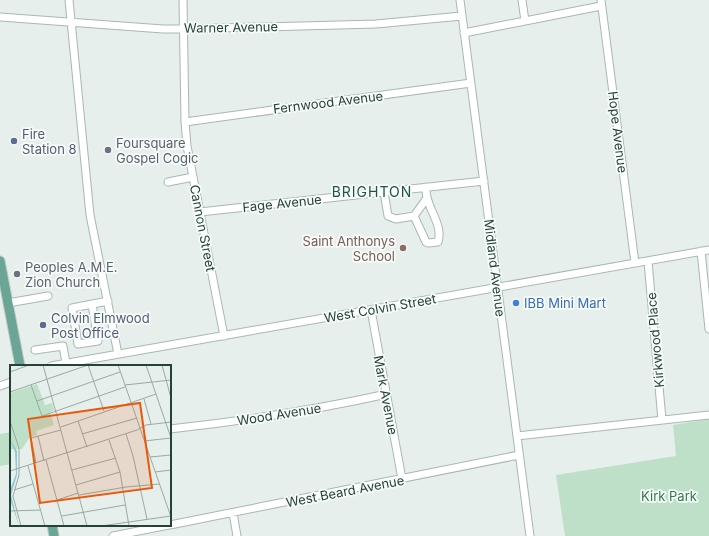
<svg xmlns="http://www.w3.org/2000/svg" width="709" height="536" viewBox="0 0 709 536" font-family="Inter,sans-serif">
	<rect width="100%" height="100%" fill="#e6efeb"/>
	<path fill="#bfe0c8" d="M709,419V536H565L556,475L676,456L673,425Z
		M11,432V464L0,466V434Z"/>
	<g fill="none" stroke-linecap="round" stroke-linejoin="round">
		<g stroke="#a8b8b2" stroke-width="9">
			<path id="minor" d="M69,0L90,215L118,354
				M183,0L185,122L187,146L224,336
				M460,0L530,536
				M522,0L525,21
				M601,0L635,263
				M0,17L163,29H183L376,24L462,16
				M464,33L601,6
				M185,122L471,83
				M168,182L193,177
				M384,192L388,216L396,219L414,216L427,198
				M200,212L484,181
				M414,216L426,242L428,243L438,242C443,226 430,212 427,197C426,194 426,190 426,187
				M701,251L709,329
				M648,261L662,420
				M8,303L48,296
				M92,304L98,341L78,344L72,308L108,301
				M371,310L402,479
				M35,350L63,346L66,363
				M51,366L709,250
				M0,386L11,382
				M170,429C243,421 315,410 387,394
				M517,436L709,415
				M233,513L237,536
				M170,525L519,455
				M113,536L169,525"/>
		</g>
		<g stroke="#c2cac8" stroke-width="11">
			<path id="major" d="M0,261L20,366
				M52,525L54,536"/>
		</g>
		<use href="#minor" stroke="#fff" stroke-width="7"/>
		<use href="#major" stroke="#6aa596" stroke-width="9"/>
	</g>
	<g fill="#5c6f8a" stroke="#f7fbf9" stroke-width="1.5">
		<circle cx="14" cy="141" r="4"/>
		<circle cx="43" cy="325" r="4"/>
	</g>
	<g fill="#6b7280" stroke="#f7fbf9" stroke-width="1.5">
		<circle cx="108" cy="150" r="4"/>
		<circle cx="17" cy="274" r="4"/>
	</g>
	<circle fill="#8d6e63" stroke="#f7fbf9" stroke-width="1.5" cx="403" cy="248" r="4"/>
	<circle fill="#3f7fe0" stroke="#f7fbf9" stroke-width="1.5" cx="516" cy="303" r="4"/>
	<g text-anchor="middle" stroke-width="3.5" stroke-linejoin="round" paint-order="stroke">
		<g font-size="13" fill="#24423a" stroke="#f7fbf9">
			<text transform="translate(231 27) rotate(-1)" y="5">Warner Avenue</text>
			<text transform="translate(328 102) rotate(-7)" y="5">Fernwood Avenue</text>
			<text transform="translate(618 132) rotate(83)" y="5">Hope Avenue</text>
			<text transform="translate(282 203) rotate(-6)" y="5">Fage Avenue</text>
			<text transform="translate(203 228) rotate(79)" y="5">Cannon Street</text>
			<text transform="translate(495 268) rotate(83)" y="5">Midland Avenue</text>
			<text transform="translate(380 308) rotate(-10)" y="5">West Colvin Street</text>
			<text transform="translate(655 340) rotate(-95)" y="5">Kirkwood Place</text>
			<text transform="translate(386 395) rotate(79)" y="5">Mark Avenue</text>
			<text transform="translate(279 414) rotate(-9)" y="5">Wood Avenue</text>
			<text transform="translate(345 491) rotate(-11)" y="5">West Beard Avenue</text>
		</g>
		<g font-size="13" fill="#4e5e75" stroke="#f7fbf9" text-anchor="start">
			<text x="22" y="139">Fire<tspan x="22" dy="15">Station 8</tspan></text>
			<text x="51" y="323">Colvin Elmwood<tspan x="51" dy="15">Post Office</tspan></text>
		</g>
		<g font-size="13" fill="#5b616d" stroke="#f7fbf9" text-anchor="start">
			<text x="116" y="148">Foursquare<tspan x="116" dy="15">Gospel Cogic</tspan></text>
			<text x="25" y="272">Peoples A.M.E.<tspan x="25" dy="15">Zion Church</tspan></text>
		</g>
		<g font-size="13" fill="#785e54" stroke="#f7fbf9" text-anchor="end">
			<text x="395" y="246">Saint Anthonys<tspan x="395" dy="15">School</tspan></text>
		</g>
		<g font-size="13" fill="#366cbe" stroke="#f7fbf9" text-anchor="start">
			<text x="524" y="308">IBB Mini Mart</text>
		</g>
		<g font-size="13" fill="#2d7a4b" stroke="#f7fbf9">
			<text x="669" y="501">Kirk Park</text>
		</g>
		<g font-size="14" letter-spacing="1" fill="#1f5548" stroke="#f7fbf9">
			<text x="372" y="197">BRIGHTON</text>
		</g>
	</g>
	<g transform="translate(10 365)">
		<rect width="161" height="161" fill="#e6efeb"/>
		<path d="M27,19L35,40L42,38L44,45L40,47L44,60L26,66L27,70L20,72L12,84H0V28Z" fill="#bfe0c8"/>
		<path d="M0,74L7,86V110L1,130L9,161L0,134V125L6,109L5,87Z" fill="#8ec9d4"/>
		<path fill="none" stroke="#98aaa4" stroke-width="1" d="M33,0L77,161M78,0L94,46M108,0L161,152M136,0L161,73M152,0L161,33M0,7L19,0M21,20L32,51L115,22M115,20L161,15M0,27L78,0M134,34L141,59M27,36L110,7M0,56L9,83V110L3,131L11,161M68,56L77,82M51,62L146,29M72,69L127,53M116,69L123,91L137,154M28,71L34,96M99,75L110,107L119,161M134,76L161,73M140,92L161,90M36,95L54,161M26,98L21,73L51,65M18,101L35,161M62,105L106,93M0,106L127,65L136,60L161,57M145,107L161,105M66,120L110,107M4,125L23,119M69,130L116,122L150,119M47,135L68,128M0,146L31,145M52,151L115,140M91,161L161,151"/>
		<path fill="#e8590c" fill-opacity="0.15" stroke="#e8590c" stroke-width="2" d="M130,38L142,123L30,138L18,54Z"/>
		<rect width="161" height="161" fill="none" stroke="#24423a" stroke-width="2"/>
	</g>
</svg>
